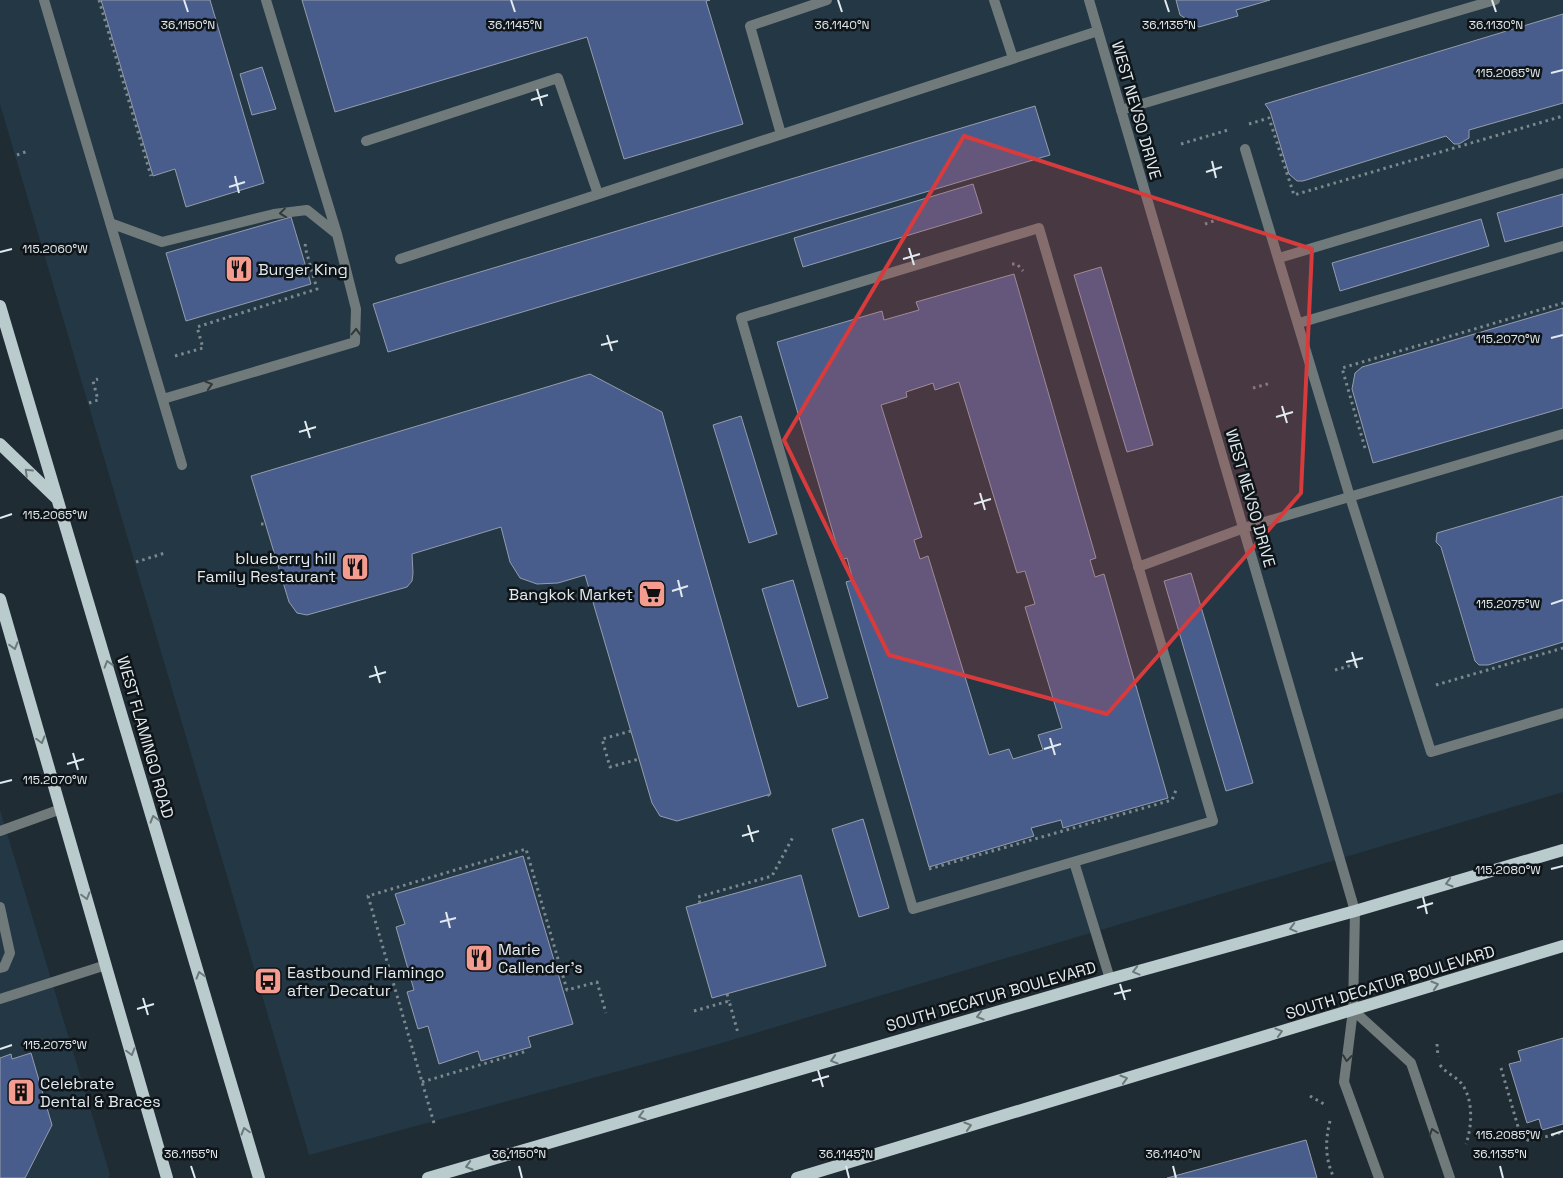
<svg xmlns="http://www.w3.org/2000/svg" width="1563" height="1178" viewBox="0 0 1563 1178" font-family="'Space Grotesk',sans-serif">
	<rect width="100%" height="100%" fill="#1f2c34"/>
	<path fill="#233844" d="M0,0H1563V792L715,1045L309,1155L0,104Z
		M0,810L100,1141L110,1175L108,1178H0Z"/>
	<path fill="#495d8c" stroke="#959cac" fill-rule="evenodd" d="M101,0H210L264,183L186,207L175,169L153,176Z
		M302,0H710L706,1L743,124L624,159L587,37L335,112Z
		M1176,0H1270L1236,10L1238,16L1199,27L1180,15Z
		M1563,14V103L1469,130V138L1459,144H1454L1446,136L1303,181H1297L1289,174L1270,111L1265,104Z
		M262,67L276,109L252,115L240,74Z
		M1035,106L1050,155L388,352L373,304Z
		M973,184L982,213L803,267L794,238Z
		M1563,194V226L1505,242L1497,213Z
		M291,217L311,284L186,321L166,253Z
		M1481,219L1489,246L1340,291L1332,263Z
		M1101,267L1153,445L1127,452L1074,275Z
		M1014,274L1096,558L1090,560L1095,577L1104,574L1168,798L1063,828L1061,820L1031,828L1034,836L929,867L846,582L853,580L847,558L841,560L777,342L882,311L884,320L919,310L916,302ZM959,382L1017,573L1025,571L1035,604L1025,607L1062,728L1038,735L1043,750L1013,759L1009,749L989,755L928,556L920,559L914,540L922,537L881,405L907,397L906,392L933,383L935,390Z
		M1563,308V408L1373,463L1352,389L1355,373L1362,367Z
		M590,374L662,412L771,794L677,821L660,816L652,803L585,575L558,583L537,584L520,578L510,562L501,527L412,554L413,573L412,581L407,587L307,615L297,613L289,602L251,476Z
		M741,416L777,534L749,543L713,425Z
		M1563,496V642L1488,665H1479L1475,661L1441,547L1436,542L1437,533Z
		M1191,573L1253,783L1226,791L1164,581Z
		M793,580L828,698L798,707L762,589Z
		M863,819L889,908L859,917L832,829Z
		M523,856L573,1024L528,1037L531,1047L481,1061L478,1051L439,1064L428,1026L418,1029L407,992L414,990L396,927L405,924L395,894Z
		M801,875L826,966L712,998L686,907Z
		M1563,1038V1124L1542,1130L1539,1119L1527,1123L1509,1064L1521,1061L1518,1051Z
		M31,1053L52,1125L25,1178H0V1058L11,1054L12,1059Z
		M1306,1140L1317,1178H1167Z"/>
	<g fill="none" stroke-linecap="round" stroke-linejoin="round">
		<path stroke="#7c878e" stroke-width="3" stroke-dasharray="2.5 4" stroke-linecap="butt" d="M99,0L151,176
			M1249,124L1269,118L1294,195L1563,116
			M1181,144L1228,130
			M17,155L28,151
			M1205,224L1222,218
			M1012,264H1017L1023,271
			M175,356L203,348L197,327L317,289L305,247L306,241
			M1253,388L1271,383
			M89,403L98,400L93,381L98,379
			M1365,448L1342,368L1563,303
			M261,524H265
			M136,562L165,553
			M1335,670L1356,664
			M1436,685L1563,648
			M631,731L602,739L610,767L639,759
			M768,794L770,797
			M929,869L1172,800L1176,790
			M700,903L698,897L772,876L793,837
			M727,994L729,1001
			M694,1011L729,1001L738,1033
			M1437,1044L1438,1057
			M1440,1065C1446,1073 1455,1076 1461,1083C1474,1099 1472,1127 1466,1144
			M1501,1068L1521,1137L1530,1141L1563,1132
			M422,1082L527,1051
			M1310,1096L1324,1104
			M1330,1121C1325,1141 1325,1159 1334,1178
			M434,1123L368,896L526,849L567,990L597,982L606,1013"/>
		<path stroke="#717a7b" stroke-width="10" d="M44,0L182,465
			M266,0L337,234
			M994,0L1013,58
			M1121,110L1495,0
			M781,134L750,26L827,0
			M366,141L558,78L598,194
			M1245,149L1350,497L1431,752L1563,713
			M110,223L162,242L274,214L307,210L337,234L356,309L355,342L163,399
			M1039,228L1213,821L913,909L741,318Z
			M1279,258L1563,173
			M400,259L1098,31
			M1299,323L1563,246
			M1138,567L1244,528L1563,434
			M0,831L61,809
			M1074,862L1110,979
			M0,907L10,953L4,967L0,968
			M0,999L106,965
			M1353,1010L1411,1063L1450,1178
			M1353,1010L1344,1082L1379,1178"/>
		<path stroke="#717a7b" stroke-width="10" d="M1089,0L1355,911L1353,1010"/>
		<path stroke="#b9cbcd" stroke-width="12" d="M0,306L259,1178
			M0,444L56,498
			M0,599L167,1178
			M428,1178L1110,979L1355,911L1563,850
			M797,1178L1563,946"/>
	</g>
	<defs><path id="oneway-chevron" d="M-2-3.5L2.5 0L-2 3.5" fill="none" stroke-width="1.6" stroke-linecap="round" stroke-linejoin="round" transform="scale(1.25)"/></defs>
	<g stroke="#31383a">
		<use href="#oneway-chevron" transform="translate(283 213) rotate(173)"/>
		<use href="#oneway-chevron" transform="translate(356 332) rotate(-88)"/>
		<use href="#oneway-chevron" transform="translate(209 385) rotate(-17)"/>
		<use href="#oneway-chevron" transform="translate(1347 1058) rotate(97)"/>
		<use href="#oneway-chevron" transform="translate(1433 1132) rotate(-108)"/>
	</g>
	<g stroke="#6c797b">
		<use href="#oneway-chevron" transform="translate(28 472) rotate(-136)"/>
		<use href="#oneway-chevron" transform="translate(14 646) rotate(74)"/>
		<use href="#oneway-chevron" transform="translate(108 664) rotate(-107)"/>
		<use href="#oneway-chevron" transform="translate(41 740) rotate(74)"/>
		<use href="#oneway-chevron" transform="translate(154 819) rotate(-106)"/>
		<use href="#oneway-chevron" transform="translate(1449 883) rotate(164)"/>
		<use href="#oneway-chevron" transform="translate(86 896) rotate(74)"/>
		<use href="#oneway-chevron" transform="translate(1293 928) rotate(165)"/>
		<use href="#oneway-chevron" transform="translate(1136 971) rotate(165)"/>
		<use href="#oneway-chevron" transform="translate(200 975) rotate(-106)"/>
		<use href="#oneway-chevron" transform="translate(1435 985) rotate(-17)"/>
		<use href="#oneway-chevron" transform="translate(980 1016) rotate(164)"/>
		<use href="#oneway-chevron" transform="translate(1279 1032) rotate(-17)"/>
		<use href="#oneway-chevron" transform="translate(131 1052) rotate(74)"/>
		<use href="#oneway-chevron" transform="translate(834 1060) rotate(163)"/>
		<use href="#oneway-chevron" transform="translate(1124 1079) rotate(-17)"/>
		<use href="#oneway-chevron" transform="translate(642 1116) rotate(164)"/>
		<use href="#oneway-chevron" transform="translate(968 1126) rotate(-17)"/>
		<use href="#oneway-chevron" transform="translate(245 1131) rotate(-106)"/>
		<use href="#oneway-chevron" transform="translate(469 1166) rotate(164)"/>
	</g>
	<path fill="#d73b3c" fill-opacity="0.2" stroke="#d73b3c" stroke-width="4" stroke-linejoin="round" d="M964,136L1312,249L1301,493L1107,714L889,655L784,440Z"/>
	<path fill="none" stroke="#e1eaef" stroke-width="2" d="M184,0L188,12M511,0L515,12M838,0L842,12M1165,0L1169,12M1492,0L1496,12M1551,73L1563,70M537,89L542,106M531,100L548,95M1212,161L1216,178M1206,172L1222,167M235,176L239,193M229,187L245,182M909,248L914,265M0,252L12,249M903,259L920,254M607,335L612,351M1551,338L1563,335M601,345L618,341M1282,406L1287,423M1276,417L1293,412M305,421L310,438M299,432L316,427M980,493L985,510M974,504L991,499M0,518L12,514M678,580L682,597M672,591L688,586M1551,604L1563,600M1352,652L1357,668M1346,662L1363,658M375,666L380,683M369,677L386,672M1050,738L1055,755M1044,749L1061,744M73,753L78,770M67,764L84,759M0,783L12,780M748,825L753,842M742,836L759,831M1551,869L1563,866M1423,897L1427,914M1417,908L1433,903M446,912L450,928M440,922L456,918M1120,984L1125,1000M1114,994L1131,990M143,998L148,1015M137,1009L154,1004M0,1049L12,1045M818,1070L823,1087M812,1081L829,1076M1551,1135L1563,1131M191,1166L195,1178M519,1166L522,1178M846,1166L849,1178M1173,1166L1176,1178M1500,1166L1503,1178"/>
	<defs>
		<g id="restaurant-square" transform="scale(1.4375)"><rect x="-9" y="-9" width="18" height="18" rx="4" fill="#f59c91" stroke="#0e1417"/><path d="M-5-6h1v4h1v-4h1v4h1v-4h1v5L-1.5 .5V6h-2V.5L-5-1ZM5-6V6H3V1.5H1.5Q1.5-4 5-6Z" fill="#111"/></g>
		<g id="supermarket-square" transform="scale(1.4375)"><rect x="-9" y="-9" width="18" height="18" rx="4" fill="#f59c91" stroke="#0e1417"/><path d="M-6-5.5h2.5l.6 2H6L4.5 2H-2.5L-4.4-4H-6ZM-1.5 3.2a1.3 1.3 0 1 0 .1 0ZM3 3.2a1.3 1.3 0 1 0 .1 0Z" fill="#111"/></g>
		<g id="bus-square" transform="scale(1.4375)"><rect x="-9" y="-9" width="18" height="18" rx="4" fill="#f59c91" stroke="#0e1417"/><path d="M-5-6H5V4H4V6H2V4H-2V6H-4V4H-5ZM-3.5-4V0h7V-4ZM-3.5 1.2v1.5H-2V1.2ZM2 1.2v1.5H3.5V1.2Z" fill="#111"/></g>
		<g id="building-square" transform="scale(1.4375)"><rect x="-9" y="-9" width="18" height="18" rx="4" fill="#f59c91" stroke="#0e1417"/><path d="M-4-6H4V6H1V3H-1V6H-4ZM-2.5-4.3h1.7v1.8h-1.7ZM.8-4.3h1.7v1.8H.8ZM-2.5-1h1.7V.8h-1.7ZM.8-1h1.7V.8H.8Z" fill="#111"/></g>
	</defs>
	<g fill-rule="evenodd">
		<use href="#restaurant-square" x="239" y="269"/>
		<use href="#restaurant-square" x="355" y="567"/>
		<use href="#supermarket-square" x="652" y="594"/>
		<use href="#restaurant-square" x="479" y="958"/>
		<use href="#bus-square" x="268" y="981"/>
		<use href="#building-square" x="21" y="1092"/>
	</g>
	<g text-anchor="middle" stroke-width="5" stroke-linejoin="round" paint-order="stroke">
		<g font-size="16" fill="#e1eaef" stroke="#0e1417">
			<text transform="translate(1137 110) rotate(74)" y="6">WEST NEVSO DRIVE</text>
			<text transform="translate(1251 498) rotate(74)" y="6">WEST NEVSO DRIVE</text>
			<text transform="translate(146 737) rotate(74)" y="6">WEST FLAMINGO ROAD</text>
			<text transform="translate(1390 982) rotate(-17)" y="6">SOUTH DECATUR BOULEVARD</text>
			<text transform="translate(991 996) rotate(-16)" y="6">SOUTH DECATUR BOULEVARD</text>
		</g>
		<g font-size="16" fill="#e1eaef" stroke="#0e1417" text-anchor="start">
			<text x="258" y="275">Burger King</text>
			<text x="336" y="564" text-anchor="end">blueberry hill<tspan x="336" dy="18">Family Restaurant</tspan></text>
			<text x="633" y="600" text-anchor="end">Bangkok Market</text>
			<text x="498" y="955">Marie<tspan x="498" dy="18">Callender's</tspan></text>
			<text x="287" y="978">Eastbound Flamingo<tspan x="287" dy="18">after Decatur</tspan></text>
			<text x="40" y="1089">Celebrate<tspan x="40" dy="18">Dental &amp; Braces</tspan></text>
		</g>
	</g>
	<g font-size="12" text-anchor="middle" fill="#e1eaef" stroke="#0e1417" stroke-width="5" stroke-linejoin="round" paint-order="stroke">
		<text x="188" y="29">36.1150°N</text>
		<text x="515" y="29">36.1145°N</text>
		<text x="842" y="29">36.1140°N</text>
		<text x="1169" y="29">36.1135°N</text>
		<text x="1496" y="29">36.1130°N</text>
		<text x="1508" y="77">115.2065°W</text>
		<text x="55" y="253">115.2060°W</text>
		<text x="1508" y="343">115.2070°W</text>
		<text x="55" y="519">115.2065°W</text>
		<text x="1508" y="608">115.2075°W</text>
		<text x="55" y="784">115.2070°W</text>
		<text x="1508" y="874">115.2080°W</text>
		<text x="55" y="1049">115.2075°W</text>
		<text x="1508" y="1139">115.2085°W</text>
		<text x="191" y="1158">36.1155°N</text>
		<text x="519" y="1158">36.1150°N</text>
		<text x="846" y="1158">36.1145°N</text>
		<text x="1173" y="1158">36.1140°N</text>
		<text x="1500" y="1158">36.1135°N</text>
	</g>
</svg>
